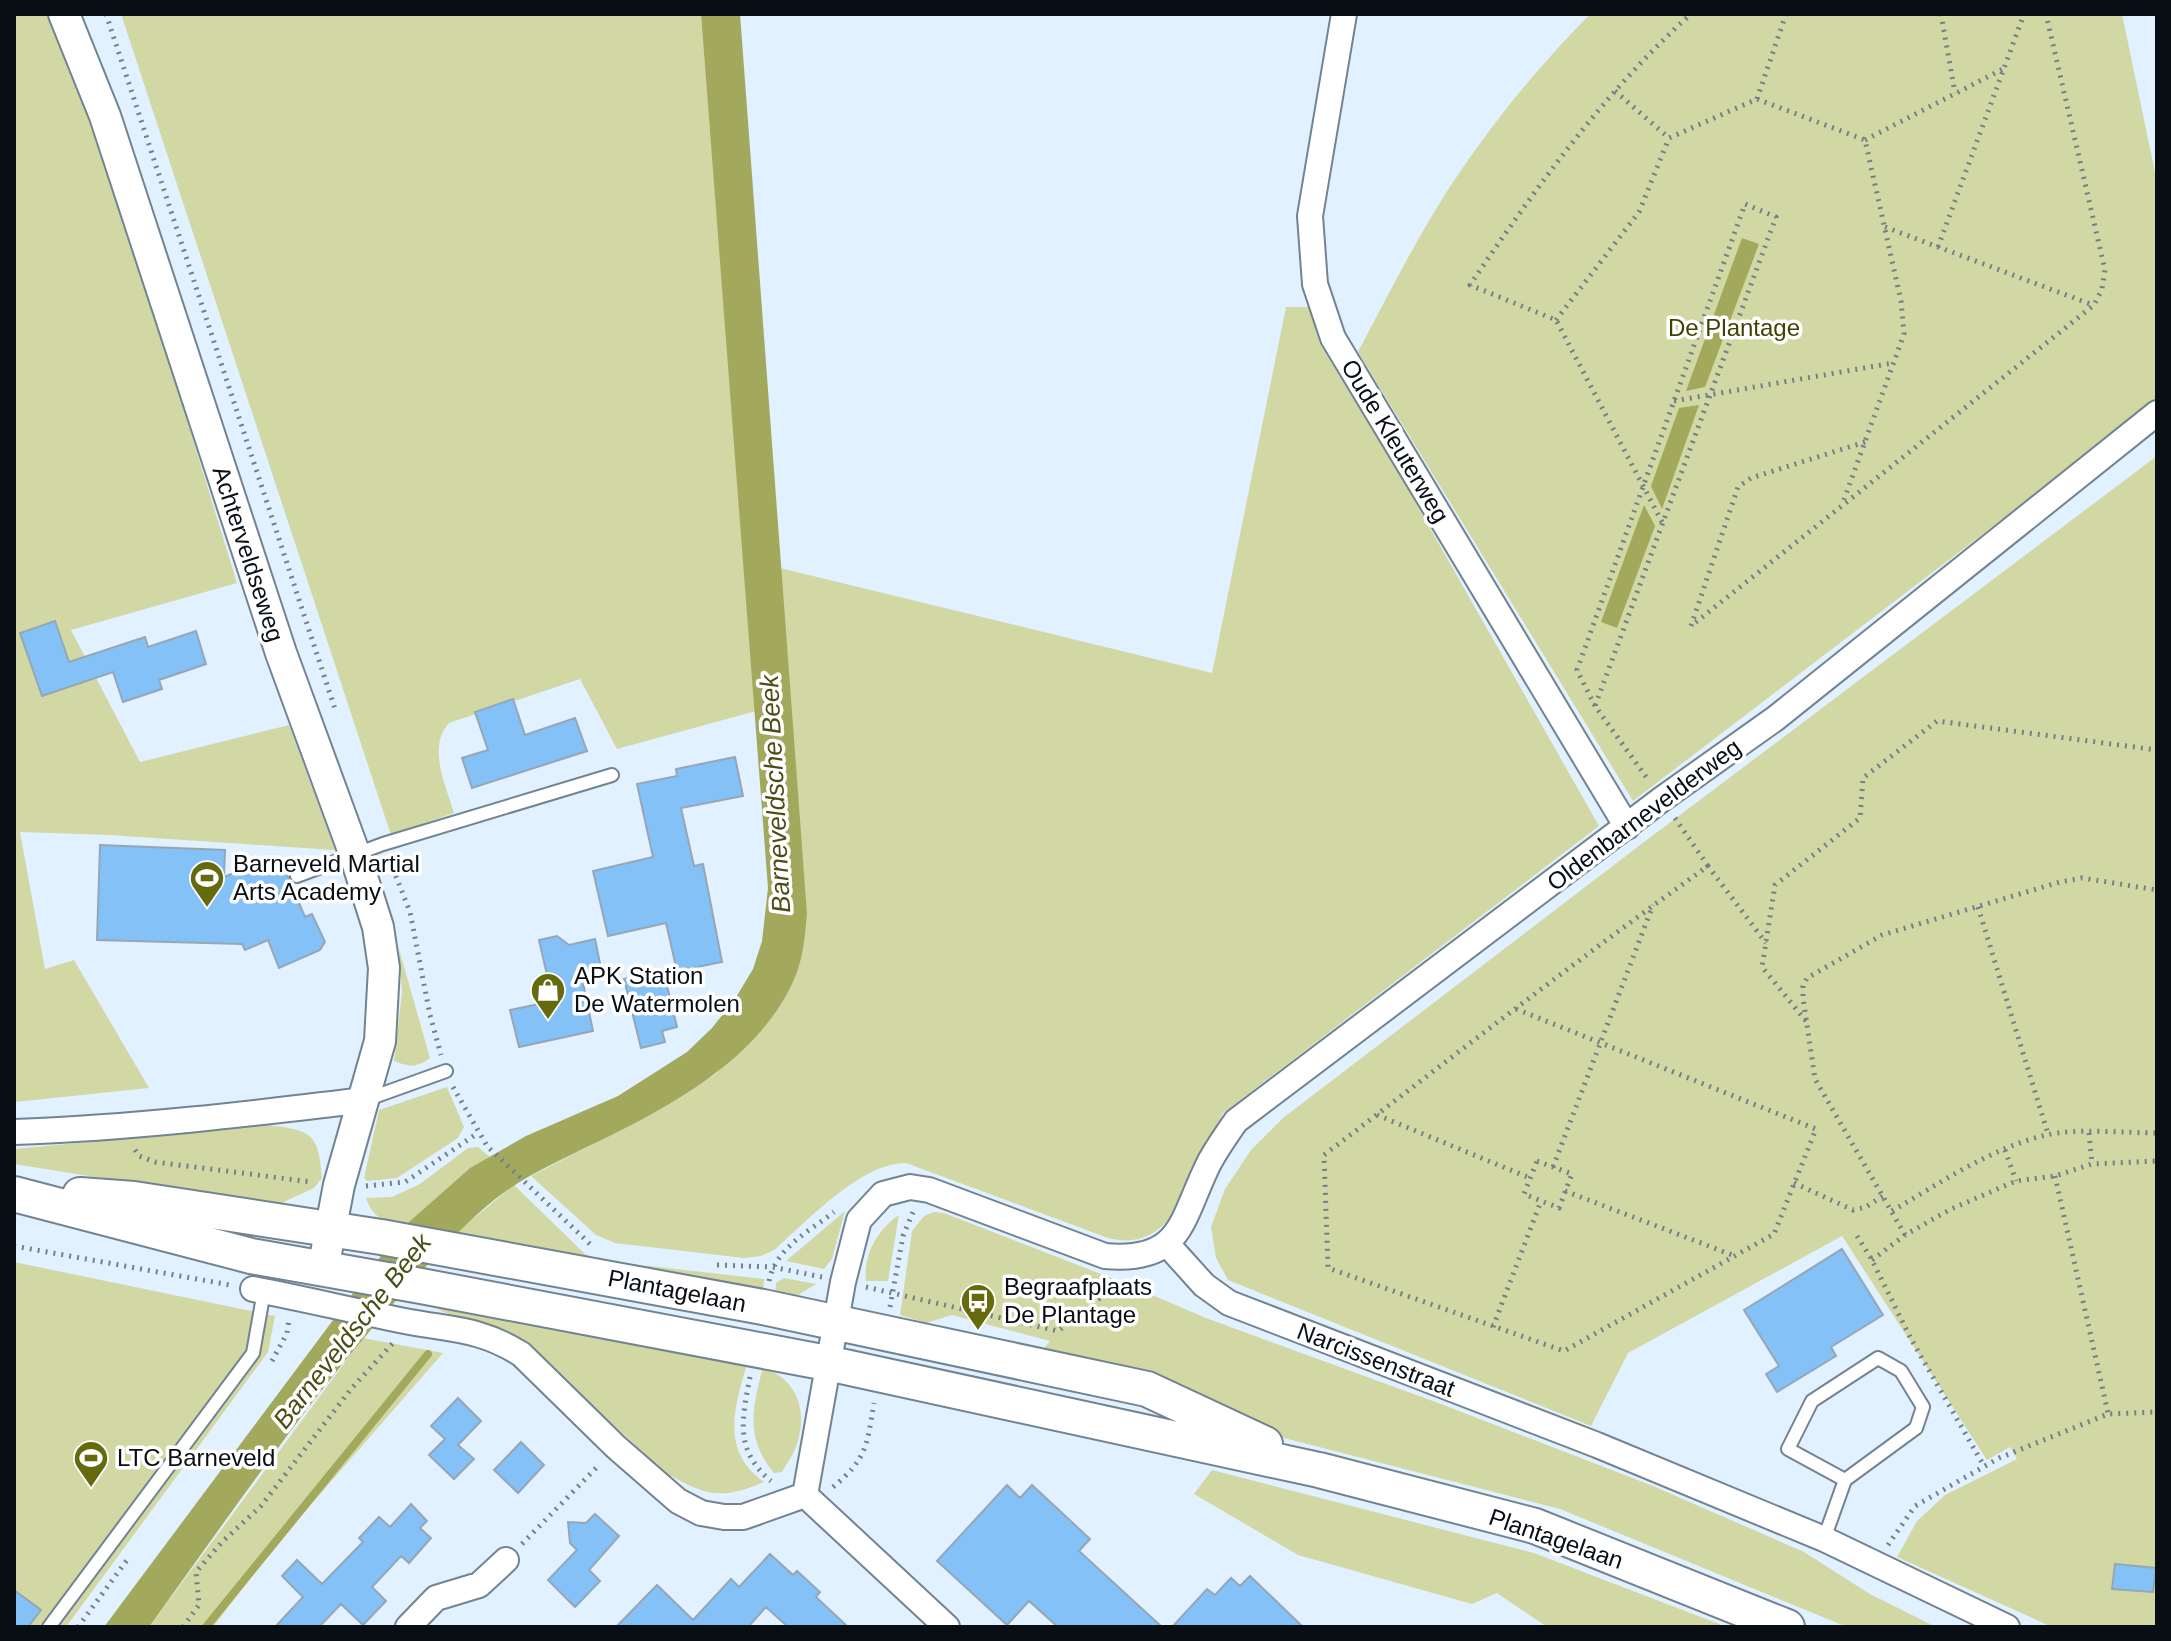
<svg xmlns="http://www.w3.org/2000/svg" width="2171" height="1641" viewBox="0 0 2171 1641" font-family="Arial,sans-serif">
	<rect width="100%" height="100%" fill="#e2f1ff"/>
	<path fill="#d2d8a4" d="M14,14H49L66,52L161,336L237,583L71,630L140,762L289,725L335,850L108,835L20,832L45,969L74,960L149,1088L15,1102Z
		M121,14H701L756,711L617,749L580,679L449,723C427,747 446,786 454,813L391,835Z
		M1590,14H2122L2157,182V401L1633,801L1358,352C1395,282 1431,209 1479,145C1512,99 1550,55 1590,14Z
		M1286,307H1309L1320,344L1401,477L1599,826L1223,1113L1173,1214C1156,1237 1135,1245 1108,1238L906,1163C860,1163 808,1221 774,1250L761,1256L744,1258L615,1243L596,1235L531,1176L661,1109L717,1073L807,913L780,568L1212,673Z
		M2157,456V1627H2052L1897,1557L1917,1521L1945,1495L2017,1459L2010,1447L1987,1460L1842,1236L1628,1353L1591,1426L1228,1280L1216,1258L1211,1227L1225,1189L1251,1150L1283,1118L1648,839Z
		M399,949L430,1058C416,1068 410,1067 394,1061L402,993Z
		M447,1087L464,1127L458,1138L397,1178L367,1181L364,1178L379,1110Z
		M267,1125C311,1130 319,1133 322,1178L314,1188L275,1206L14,1164V1149Z
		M478,1147L490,1157L470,1168L401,1229C385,1223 371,1215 366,1198L392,1197L420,1184L468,1148Z
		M514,1185L585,1254L597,1260L764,1279L763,1297L450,1238Z
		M845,1211L832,1259L824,1269L786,1261Z
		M934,1212L944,1213L1124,1283L1206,1318L1441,1404L1653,1486L1804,1552L1870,1594L1936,1627H1847L1560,1509L1284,1438L1038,1355L1050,1341L952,1315L926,1323L900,1315L912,1231L924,1216Z
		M899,1215L888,1281H866C863,1255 877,1230 899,1215Z
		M14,1262L275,1316L268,1352L66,1627H14Z
		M784,1278L816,1284L795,1297H775L776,1283Z
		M416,1294L744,1361L746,1368C733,1411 722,1452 764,1482C720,1501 704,1495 664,1472L525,1342L493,1325L465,1320L441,1311Z
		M363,1338L443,1353L280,1540L213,1627H149Z
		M763,1367C797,1380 808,1409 797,1444C794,1454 787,1463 782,1472L774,1473C745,1438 752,1409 763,1367Z
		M1212,1470L1534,1553L1727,1627H1547L1497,1593L1472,1604L1298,1555L1194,1494Z"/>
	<path fill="#a2a95d" d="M701,14H740L807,913C805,937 803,962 792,984C755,1062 667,1108 593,1144C559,1161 524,1176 494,1200C456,1231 425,1267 393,1304C304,1405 228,1518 149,1627H104L401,1229L470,1168L526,1136L618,1096L687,1052L712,1028L735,999L753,969L762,941L768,888Z
		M1742,238L1759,244L1705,387L1686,391Z
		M1699,405L1662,509L1651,486L1679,408Z
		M1644,505L1655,526L1617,628L1601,622Z"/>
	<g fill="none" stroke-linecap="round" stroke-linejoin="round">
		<path stroke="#a2a95d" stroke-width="8" d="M206,1627L428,1354"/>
	</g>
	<path fill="#83c1f6" stroke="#95a6b6" stroke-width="2" d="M55,621L69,662L145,637L148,647L196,631L206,664L159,680L162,689L123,702L113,672L42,696L20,633Z
		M513,699L525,735L575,718L587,751L472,788L462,758L488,750L475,712Z
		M735,757L743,796L681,808L694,866L703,864L722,962L677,971L666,923L608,936L593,871L653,857L637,784L677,776L676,769Z
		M100,845L225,850L224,877L263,861L266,869L282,863L305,917L312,914L325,942L320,950L279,968L268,940L245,950L242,944L97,940Z
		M557,936L569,945L595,939L603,978L583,983L593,1031L519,1047L510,1010L553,1001L539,940Z
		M663,969L677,1027L662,1031L665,1042L641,1048L624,979Z
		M1842,1249L1883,1315L1831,1347L1836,1356L1777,1392L1766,1374L1779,1366L1744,1310Z
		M458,1398L481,1421L458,1445L474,1459L454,1479L429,1455L445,1439L431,1426Z
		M521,1442L544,1465L518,1493L494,1470Z
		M1007,1485L1020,1498L1032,1485L1090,1539L1079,1551L1162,1627H1058L1029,1601L1007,1625L937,1561Z
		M411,1504L427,1521L420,1528L431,1538L409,1563L401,1556L372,1587L386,1601L363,1625L341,1604L319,1627H275L303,1597L282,1576L297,1560L322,1584L363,1542L359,1538L379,1517L390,1527Z
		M595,1514L619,1536L589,1570L600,1581L575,1607L548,1580L577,1550L570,1543L568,1522L586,1523Z
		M770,1554L793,1575L797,1571L820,1592L816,1597L848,1627H788L766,1607L748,1627H616L657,1585L693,1620L731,1579L739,1587Z
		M2115,1564L2156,1568L2153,1592L2112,1589Z
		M1250,1576L1303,1627H1172L1207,1589L1215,1595L1231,1578L1240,1586Z
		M14,1590L41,1610L28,1627H14Z"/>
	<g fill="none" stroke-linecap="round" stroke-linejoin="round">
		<g stroke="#728392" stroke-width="16">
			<path id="service" d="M297,876L383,844L612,775
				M368,1099L446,1071
				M1824,1539L1845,1480L1916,1428L1923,1407L1901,1371L1878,1358L1812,1401L1788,1449L1845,1480
				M49,1627L253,1353L264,1291"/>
		</g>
		<g stroke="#728392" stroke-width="28">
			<path id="minor" d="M1344,14L1310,216L1315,284L1333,338L1627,827
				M14,1132C131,1128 249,1114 365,1100
				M1167,1244L1204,1285L1229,1303L1597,1445L1824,1539L2007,1627
				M253,1289C306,1299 358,1312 410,1322C454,1330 481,1329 521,1354L616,1447L678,1501L701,1513L724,1517H743L805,1495
				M805,1495L843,1282L859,1220L883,1194L910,1187L929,1190L1105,1256C1183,1263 1181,1219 1209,1163C1217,1148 1227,1134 1236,1121L1662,799L1776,718L2157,413
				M805,1495L947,1627
				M408,1627L436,1598L479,1585L506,1560"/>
		</g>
		<g stroke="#728392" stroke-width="34">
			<path id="tertiary" d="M64,14L105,116L281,653L355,855L378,927L384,968L380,1041L339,1185L323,1269"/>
		</g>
		<g stroke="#728392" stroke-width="38">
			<path id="secondary" d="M14,1194L251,1256L421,1286L827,1363L1319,1470L1535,1526L1787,1627
				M80,1195L134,1199L381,1237L763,1307L1147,1389L1265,1444"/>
		</g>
		<path stroke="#747f89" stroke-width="5" stroke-dasharray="2 6" stroke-linecap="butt" d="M106,14L336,712
			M1941,14L1955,93
			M1615,91L1669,138L1757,99L1865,140L1901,301L1904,334L1842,505
			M1757,99L1786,14
			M1865,140L2003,69
			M1885,227L2093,305
			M1938,247L2024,14
			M1556,320L1639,212L1669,138
			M1674,401L1893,363
			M1865,442L1751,478L1738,487L1691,626L2094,305L2102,289L2105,270L2046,14
			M1662,522L1556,320L1470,285C1535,189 1604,92 1691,14
			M1595,706L1577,670L1745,204L1776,217L1595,706L1649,781
			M1675,818L1708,866
			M390,861L410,912L430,1015L441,1055
			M1978,907L2048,1134
			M1516,1009L1816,1129L1774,1234L1564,1351L1328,1268L1324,1155C1451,1058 1578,959 1708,866L1766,943
			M1806,1021L1762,967L1775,885L1860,818L1863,778L1937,721L2157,750
			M453,1087L487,1146L590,1244
			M1377,1115L1530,1178
			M2089,1133L2092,1164
			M135,1150L139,1156L155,1162L312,1182
			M2005,1150L2016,1181
			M1537,1161L1572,1174L1559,1208L1524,1194Z
			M1553,1167L1653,905
			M2055,1176L2108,1413
			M1794,1183L1853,1210L1866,1207L1883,1196
			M366,1186L405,1182L478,1133
			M1565,1191L1735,1256
			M1892,1211C1940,1183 1991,1148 2046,1135C2074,1128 2127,1133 2157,1133
			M1905,1235L1815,1079L1803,998V986L1807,978L1882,935L2060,882L2082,878L2157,890
			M1857,1236L1872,1260L1911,1339L1984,1466
			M14,1246L230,1285
			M1872,1260L1905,1235L1951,1209L2016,1181L2055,1176L2092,1164L2157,1161
			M717,1265L772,1267L822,1277
			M769,1281C776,1248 808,1232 834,1212
			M866,1287L1058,1331L1122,1281
			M890,1307L903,1236L913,1212
			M1493,1327L1541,1201
			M272,1361L287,1333L289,1319
			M750,1377C742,1419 734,1450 771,1481
			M833,1487C867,1459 867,1445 874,1403
			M522,1544L599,1465
			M1888,1545L1915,1506L1999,1458L2108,1414L2157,1412
			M78,1627L127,1560
			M183,1627L199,1605L196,1572L222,1542L261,1506L351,1389L393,1343"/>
		<use href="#service" stroke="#fff" stroke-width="12"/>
		<use href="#minor" stroke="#fff" stroke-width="24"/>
		<use href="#tertiary" stroke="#fff" stroke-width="30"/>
		<use href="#secondary" stroke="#fff" stroke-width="34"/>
	</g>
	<defs>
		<g id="stadium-pin" transform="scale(1.8)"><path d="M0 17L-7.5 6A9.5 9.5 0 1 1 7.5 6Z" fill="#656a0c" stroke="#fff"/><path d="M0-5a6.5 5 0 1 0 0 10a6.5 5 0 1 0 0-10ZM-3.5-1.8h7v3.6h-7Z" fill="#fff"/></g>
		<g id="shop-pin" transform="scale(1.8)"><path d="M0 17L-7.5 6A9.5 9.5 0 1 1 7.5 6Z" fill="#656a0c" stroke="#fff"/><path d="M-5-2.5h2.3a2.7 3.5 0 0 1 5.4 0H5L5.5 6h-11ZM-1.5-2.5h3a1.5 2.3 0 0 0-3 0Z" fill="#fff"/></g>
		<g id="bus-pin" transform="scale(1.8)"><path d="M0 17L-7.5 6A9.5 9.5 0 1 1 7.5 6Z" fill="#656a0c" stroke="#fff"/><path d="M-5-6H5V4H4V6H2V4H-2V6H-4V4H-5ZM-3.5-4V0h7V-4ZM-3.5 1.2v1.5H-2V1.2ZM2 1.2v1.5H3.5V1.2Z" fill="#fff"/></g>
	</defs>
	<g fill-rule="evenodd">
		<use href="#stadium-pin" x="207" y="878"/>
		<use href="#shop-pin" x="548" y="990"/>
		<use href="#bus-pin" x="978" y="1301"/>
		<use href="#stadium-pin" x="91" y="1458"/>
	</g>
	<g text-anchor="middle" stroke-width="7" stroke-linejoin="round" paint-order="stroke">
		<g font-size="24" fill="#3f4205" stroke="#fff">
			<text x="1734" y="336">De Plantage</text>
		</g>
		<g font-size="24" fill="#080e14" stroke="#fff">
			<text transform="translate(1395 441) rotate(59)" y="8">Oude Kleuterweg</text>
			<text transform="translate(248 554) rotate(72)" y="8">Achterveldseweg</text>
			<text transform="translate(1644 815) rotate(-37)" y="8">Oldenbarnevelderweg</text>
			<text transform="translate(677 1291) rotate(11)" y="8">Plantagelaan</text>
			<text transform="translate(1376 1360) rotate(21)" y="8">Narcissenstraat</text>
			<text transform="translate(1556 1539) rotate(19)" y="8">Plantagelaan</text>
		</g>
		<g font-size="24" fill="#080e14" stroke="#fff" text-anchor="start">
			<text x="233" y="872">Barneveld Martial<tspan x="233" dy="28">Arts Academy</tspan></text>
			<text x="574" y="984">APK Station<tspan x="574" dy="28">De Watermolen</tspan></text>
			<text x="1004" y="1295">Begraafplaats<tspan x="1004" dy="28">De Plantage</tspan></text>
			<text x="117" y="1466">LTC Barneveld</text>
		</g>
		<g font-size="26" font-style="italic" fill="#4a4e15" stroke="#fff">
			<text transform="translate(775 794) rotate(-93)" y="9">Barneveldsche Beek</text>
			<text transform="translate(352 1331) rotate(-52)" y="9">Barneveldsche Beek</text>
		</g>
	</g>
	<rect width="2171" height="1641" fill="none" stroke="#080e14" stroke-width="32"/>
</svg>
